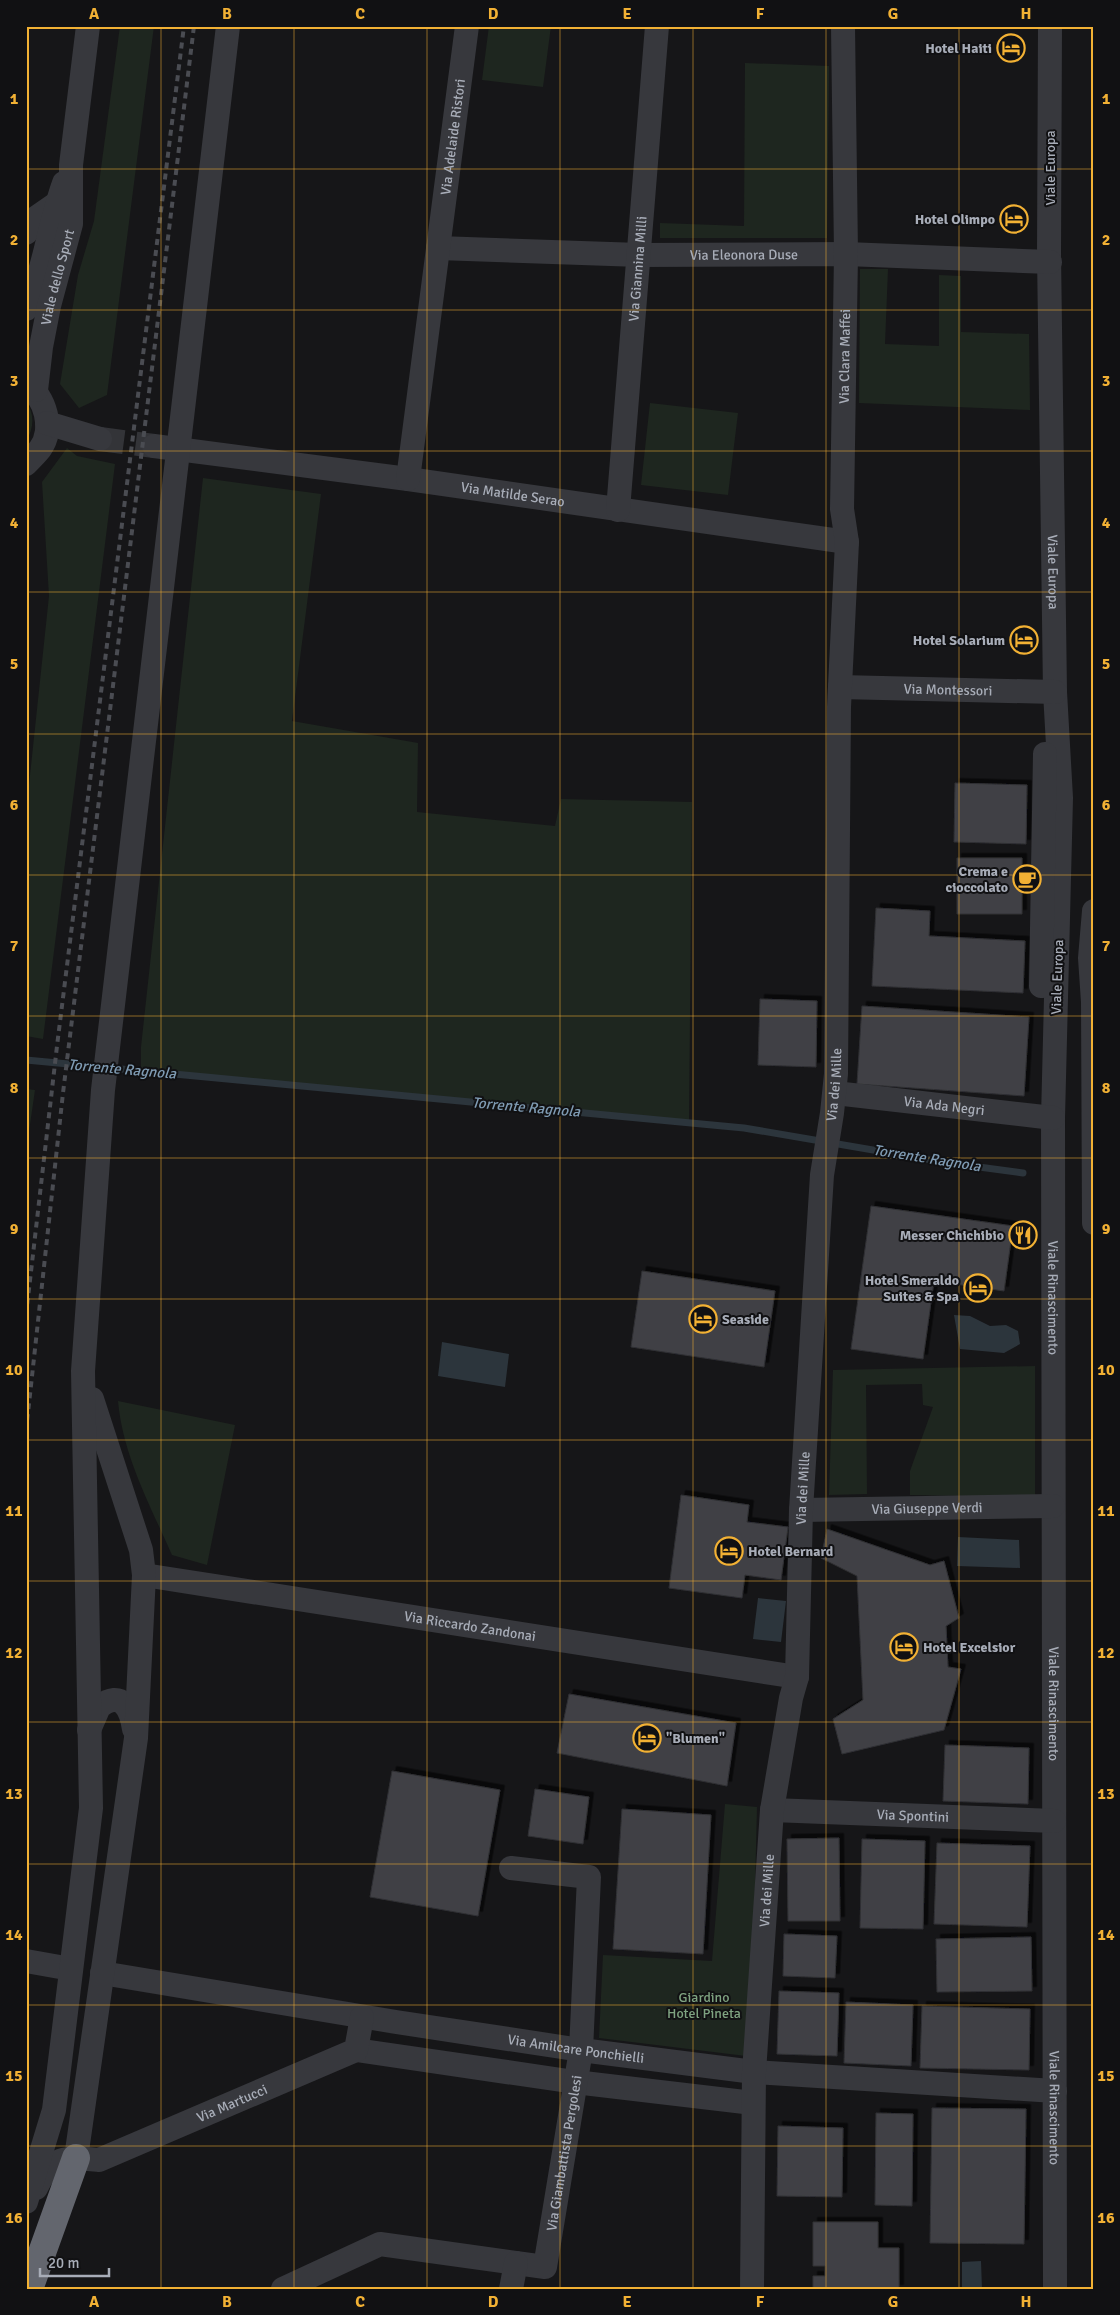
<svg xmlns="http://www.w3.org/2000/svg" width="1120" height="2315" viewBox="0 0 1120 2315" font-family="Signika,sans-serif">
	<defs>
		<filter id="shadow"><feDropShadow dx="4.5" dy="-4.5" stdDeviation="0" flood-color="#0009"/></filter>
	</defs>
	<rect width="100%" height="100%" fill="#161618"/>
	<path fill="#1e261f" d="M120,26H154L107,395L79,408L60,384L78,275L94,221Z
		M489,26H551L543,87L482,80Z
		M745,63L829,66L827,238H660V223L744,226Z
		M860,269H888L885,344L939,346V275L961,276V332L1029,334L1030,410L859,403Z
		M26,401C35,415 34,427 26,442Z
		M650,403L738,413L728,495L641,485Z
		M67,448L77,456L115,464L43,1039L26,1036V813L49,596L42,482Z
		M203,478L321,494L292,721L418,743L417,812L555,826L561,799L692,802L689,1123L141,1071V1047Z
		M26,1089L35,1090L26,1152Z
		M1035,1366V1497L910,1495V1471L933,1407L923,1405L922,1384L866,1385L867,1494L829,1495L833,1370Z
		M118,1401L235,1425L207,1565L172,1555C150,1505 123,1456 118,1401Z
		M725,1804L757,1807L753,1969L746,2056L599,2038L603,1955L712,1961Z"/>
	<path fill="#2c353c" d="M954,1315L970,1316L990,1326L1006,1325L1018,1331L1020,1344L1004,1353L960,1349Z
		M442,1342L509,1354L505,1387L438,1376Z
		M958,1537L1019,1540L1020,1568L957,1566Z
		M758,1598L786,1601L781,1642L753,1639Z
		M981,2261L982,2289H962V2262Z"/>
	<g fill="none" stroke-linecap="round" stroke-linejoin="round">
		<path stroke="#2c353c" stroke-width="7" d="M26,1060L744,1128L949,1163L1023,1173"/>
	</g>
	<path fill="#404145" stroke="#303034" filter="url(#shadow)" d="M955,783L1027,785L1026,844L954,842Z
		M957,858H1022V914H957Z
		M876,908L930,911L929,936L1025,941L1023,993L872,986Z
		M760,999L817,1001L816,1067L758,1065Z
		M862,1006L1029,1017L1024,1096L857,1084Z
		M871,1206L1013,1226L1004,1291L934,1281L923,1359L851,1349Z
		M642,1271L775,1291L764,1367L631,1347Z
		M681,1495L749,1505L747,1522L788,1527L781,1580L745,1575L742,1598L669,1588Z
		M827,1529L930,1565L944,1561L959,1618L946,1626L948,1667L961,1669L944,1730L842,1754L833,1719L863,1700L857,1576L821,1558Z
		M569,1694L736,1723L727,1786L557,1753Z
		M945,1745L1029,1748L1028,1804L943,1801Z
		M392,1771L500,1790L478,1916L370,1897Z
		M535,1789L589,1797L583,1844L528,1836Z
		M622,1809L711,1815L703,1954L613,1949Z
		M839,1838L840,1921H788L787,1839Z
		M862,1839L925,1841L923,1929L860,1928Z
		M937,1843L1030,1846L1027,1927L934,1924Z
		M784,1934L837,1936L835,1978L783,1976Z
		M1031,1937L1032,1991L937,1992L936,1939Z
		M779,1991L839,1993L837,2056L777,2054Z
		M846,2002L913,2005L911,2066L844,2063Z
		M922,2006L1030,2009L1029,2070L920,2068Z
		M932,2108L1026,2109L1024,2244L930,2243Z
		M876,2113L913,2114L912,2206L875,2205Z
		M778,2126L843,2128L842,2197L777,2196Z
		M813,2222H878V2248H899V2289H813V2276H825V2266H813Z"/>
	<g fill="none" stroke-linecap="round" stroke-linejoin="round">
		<path stroke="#333438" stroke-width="24" stroke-dasharray="24 12" stroke-linecap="butt" d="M100,439L154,446"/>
		<g stroke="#37383d" stroke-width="24">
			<path id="s1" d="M1050,26L1049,254L1055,692L1061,798L1053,1118L1055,2289"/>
			<path d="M26,233L31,221L57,203"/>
			<path id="s2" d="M438,248L640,255L846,254L1050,262"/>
			<path d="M26,309C45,269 49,224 64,183"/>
			<path d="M26,383C45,398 55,428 40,449C36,454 31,459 26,464"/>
			<path id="s3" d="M36,390L41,347L49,306L71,224V165L88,26"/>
			<path d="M47,423L100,439"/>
			<path id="s4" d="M154,446L408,479L847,542"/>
			<path id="s5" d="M408,479L467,26"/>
			<path id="s6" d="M618,510L657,26"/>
			<path id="s7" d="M840,687L1055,692"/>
			<path d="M1094,911L1090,958L1093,1002L1094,1223"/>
			<path d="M1041,986L1045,754"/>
			<path id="s8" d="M835,1093L1053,1118"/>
			<path id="s9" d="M801,1510L1053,1506"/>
			<path id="s10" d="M144,1575L797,1677"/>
			<path d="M89,1730L99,1707C122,1689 131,1709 134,1729"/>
			<path id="s11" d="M772,1810L1054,1821"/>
			<path d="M26,1961L71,1969"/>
			<path id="s12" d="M102,1973L396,2022L581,2050L754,2072L1055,2091"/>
			<path d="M356,2050L575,2082L753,2103"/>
			<path d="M76,2158L136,1738L144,1575L141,1550L92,1399"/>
			<path id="s13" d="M36,2188C51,2155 67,2157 99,2160L356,2050L362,2017"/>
			<path d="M26,2202L54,2110L91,1808L83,1371L103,1090L228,26"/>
			<path id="s14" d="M283,2289L380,2244L545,2267L581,2050L589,1877L511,1868"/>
			<path d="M511,2289L516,2263"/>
			<path id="s15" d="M752,2289L754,2072L772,1810L791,1698L797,1677L801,1510L822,1175L832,1113L836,1074L839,707L847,542L842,509L846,254L843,26"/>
		</g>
		<path stroke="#63666e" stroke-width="28" d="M29,2289L76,2158"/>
		<path stroke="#4a4c52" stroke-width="4" stroke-dasharray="6 5" stroke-linecap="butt" d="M26,1315L57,1046L184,26
			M26,1431L63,1093L194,26"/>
	</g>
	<path fill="none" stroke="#f2b134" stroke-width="1" stroke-opacity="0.55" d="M161,26V2289M294,26V2289M427,26V2289M560,26V2289M693,26V2289M826,26V2289M959,26V2289M26,169H1094M26,310H1094M26,451H1094M26,592H1094M26,734H1094M26,875H1094M26,1016H1094M26,1158H1094M26,1299H1094M26,1440H1094M26,1581H1094M26,1722H1094M26,1864H1094M26,2005H1094M26,2146H1094"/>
	<defs>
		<g id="hotel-ring" transform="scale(1.4375)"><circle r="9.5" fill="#111113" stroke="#f2b134" stroke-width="1.5"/><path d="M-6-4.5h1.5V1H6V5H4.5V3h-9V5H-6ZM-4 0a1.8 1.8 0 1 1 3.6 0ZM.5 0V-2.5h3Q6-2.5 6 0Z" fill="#f2b134"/></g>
		<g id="cafe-ring" transform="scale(1.4375)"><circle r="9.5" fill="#111113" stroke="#f2b134" stroke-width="1.5"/><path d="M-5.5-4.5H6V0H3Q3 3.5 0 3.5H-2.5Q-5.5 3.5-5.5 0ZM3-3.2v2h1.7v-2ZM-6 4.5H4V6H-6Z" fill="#f2b134"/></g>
		<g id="restaurant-ring" transform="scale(1.4375)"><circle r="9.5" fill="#111113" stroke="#f2b134" stroke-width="1.5"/><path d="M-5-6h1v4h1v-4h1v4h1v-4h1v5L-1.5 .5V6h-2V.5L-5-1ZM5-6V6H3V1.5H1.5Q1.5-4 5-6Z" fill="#f2b134"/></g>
	</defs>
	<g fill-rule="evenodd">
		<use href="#hotel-ring" x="1011" y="48"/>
		<use href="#hotel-ring" x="1014" y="219"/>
		<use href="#hotel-ring" x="1024" y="640"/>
		<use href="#cafe-ring" x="1027" y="879"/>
		<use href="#restaurant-ring" x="1023" y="1235"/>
		<use href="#hotel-ring" x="978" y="1288"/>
		<use href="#hotel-ring" x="703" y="1319"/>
		<use href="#hotel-ring" x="729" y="1551"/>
		<use href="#hotel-ring" x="904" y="1647"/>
		<use href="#hotel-ring" x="647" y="1738"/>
	</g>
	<g text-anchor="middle" stroke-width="4" stroke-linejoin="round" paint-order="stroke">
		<g font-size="14" font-weight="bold" fill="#a8adb8" stroke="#111113" text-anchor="end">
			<text x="992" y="53">Hotel Haiti</text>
			<text x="995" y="224">Hotel Olimpo</text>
			<text x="1005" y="645">Hotel Solarium</text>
			<text x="1008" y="876">Crema e<tspan x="1008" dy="16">cioccolato</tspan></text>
			<text x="1004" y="1240">Messer Chichibio</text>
			<text x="959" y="1285">Hotel Smeraldo<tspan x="959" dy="16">Suites &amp; Spa</tspan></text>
			<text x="722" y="1324" text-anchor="start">Seaside</text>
			<text x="748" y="1556" text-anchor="start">Hotel Bernard</text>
			<text x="923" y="1652" text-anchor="start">Hotel Excelsior</text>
			<text x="666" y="1743" text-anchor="start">"Blumen"</text>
		</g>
		<g font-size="14" fill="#a8adb8" stroke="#111113">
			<text dy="5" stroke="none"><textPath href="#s5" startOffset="345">Via Adelaide Ristori</textPath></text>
			<text transform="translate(1050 168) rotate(-90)" y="5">Viale Europa</text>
			<text dy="5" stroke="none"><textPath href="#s2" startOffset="306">Via Eleonora Duse</textPath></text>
			<text dy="5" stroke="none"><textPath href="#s6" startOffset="242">Via Giannina Milli</textPath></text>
			<text dy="5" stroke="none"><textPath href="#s3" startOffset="115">Viale dello Sport</textPath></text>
			<text dy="5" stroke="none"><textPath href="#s15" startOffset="1938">Via Clara Maffei</textPath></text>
			<text dy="5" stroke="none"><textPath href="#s4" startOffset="362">Via Matilde Serao</textPath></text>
			<text dy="5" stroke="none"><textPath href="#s1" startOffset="546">Viale Europa</textPath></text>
			<text dy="5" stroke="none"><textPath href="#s7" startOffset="108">Via Montessori</textPath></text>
			<text transform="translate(1057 977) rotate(-88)" y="5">Viale Europa</text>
			<text dy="5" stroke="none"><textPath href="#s15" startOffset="1209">Via dei Mille</textPath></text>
			<text dy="5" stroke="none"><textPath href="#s8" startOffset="110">Via Ada Negri</textPath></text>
			<text dy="5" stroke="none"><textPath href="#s1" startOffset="1272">Viale Rinascimento</textPath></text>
			<text dy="5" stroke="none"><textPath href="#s15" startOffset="804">Via dei Mille</textPath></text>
			<text dy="5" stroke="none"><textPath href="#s9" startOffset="126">Via Giuseppe Verdi</textPath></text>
			<text dy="5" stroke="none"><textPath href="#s10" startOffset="330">Via Riccardo Zandonai</textPath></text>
			<text dy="5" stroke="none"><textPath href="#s1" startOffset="1678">Viale Rinascimento</textPath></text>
			<text dy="5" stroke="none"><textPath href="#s11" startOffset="141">Via Spontini</textPath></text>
			<text dy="5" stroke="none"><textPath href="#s15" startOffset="399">Via dei Mille</textPath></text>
			<text dy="5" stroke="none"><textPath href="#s12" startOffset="480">Via Amilcare Ponchielli</textPath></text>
			<text dy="5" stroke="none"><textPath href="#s13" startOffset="221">Via Martucci</textPath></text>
			<text dy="5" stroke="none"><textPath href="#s1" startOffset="2082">Viale Rinascimento</textPath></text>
			<text dy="5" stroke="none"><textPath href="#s14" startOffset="389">Via Giambattista Pergolesi</textPath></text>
		</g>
		<g font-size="14" fill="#7fa381" stroke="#111113">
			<text x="704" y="2002">Giardino<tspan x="704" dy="16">Hotel Pineta</tspan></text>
		</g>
		<g font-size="15" font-style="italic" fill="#7f9bb3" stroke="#111113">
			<text transform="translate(122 1069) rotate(5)" y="5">Torrente Ragnola</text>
			<text transform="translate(526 1107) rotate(5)" y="5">Torrente Ragnola</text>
			<text transform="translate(927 1158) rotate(9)" y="5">Torrente Ragnola</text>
		</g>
	</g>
	<rect width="1120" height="2315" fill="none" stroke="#111113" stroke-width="55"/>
	<path d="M40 2268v8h69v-8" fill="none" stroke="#a8adb8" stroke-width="2.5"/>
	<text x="48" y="2268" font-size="15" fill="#a8adb8" stroke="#111113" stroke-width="4" paint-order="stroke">20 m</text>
	<rect x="28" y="28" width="1064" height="2260" fill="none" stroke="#f2b134" stroke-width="2"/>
	<g font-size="16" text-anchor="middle" font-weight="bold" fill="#f2b134">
		<text x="94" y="19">A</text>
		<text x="227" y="19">B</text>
		<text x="360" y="19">C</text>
		<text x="493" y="19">D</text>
		<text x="627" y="19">E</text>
		<text x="760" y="19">F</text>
		<text x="893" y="19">G</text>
		<text x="1026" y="19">H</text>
		<text x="14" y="104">1</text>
		<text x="1106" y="104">1</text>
		<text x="14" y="245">2</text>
		<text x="1106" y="245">2</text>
		<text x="14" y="386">3</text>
		<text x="1106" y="386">3</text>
		<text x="14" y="528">4</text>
		<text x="1106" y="528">4</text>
		<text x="14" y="669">5</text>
		<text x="1106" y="669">5</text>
		<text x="14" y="810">6</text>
		<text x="1106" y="810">6</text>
		<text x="14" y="951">7</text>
		<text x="1106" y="951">7</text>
		<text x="14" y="1093">8</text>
		<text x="1106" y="1093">8</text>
		<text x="14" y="1234">9</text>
		<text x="1106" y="1234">9</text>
		<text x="14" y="1375">10</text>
		<text x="1106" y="1375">10</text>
		<text x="14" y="1516">11</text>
		<text x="1106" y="1516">11</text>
		<text x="14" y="1658">12</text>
		<text x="1106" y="1658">12</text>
		<text x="14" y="1799">13</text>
		<text x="1106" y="1799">13</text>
		<text x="14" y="1940">14</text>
		<text x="1106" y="1940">14</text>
		<text x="14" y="2081">15</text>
		<text x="1106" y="2081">15</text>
		<text x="14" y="2223">16</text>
		<text x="1106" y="2223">16</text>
		<text x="94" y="2307">A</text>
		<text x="227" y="2307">B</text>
		<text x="360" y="2307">C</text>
		<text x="493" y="2307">D</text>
		<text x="627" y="2307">E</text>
		<text x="760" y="2307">F</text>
		<text x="893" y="2307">G</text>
		<text x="1026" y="2307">H</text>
	</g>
</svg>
